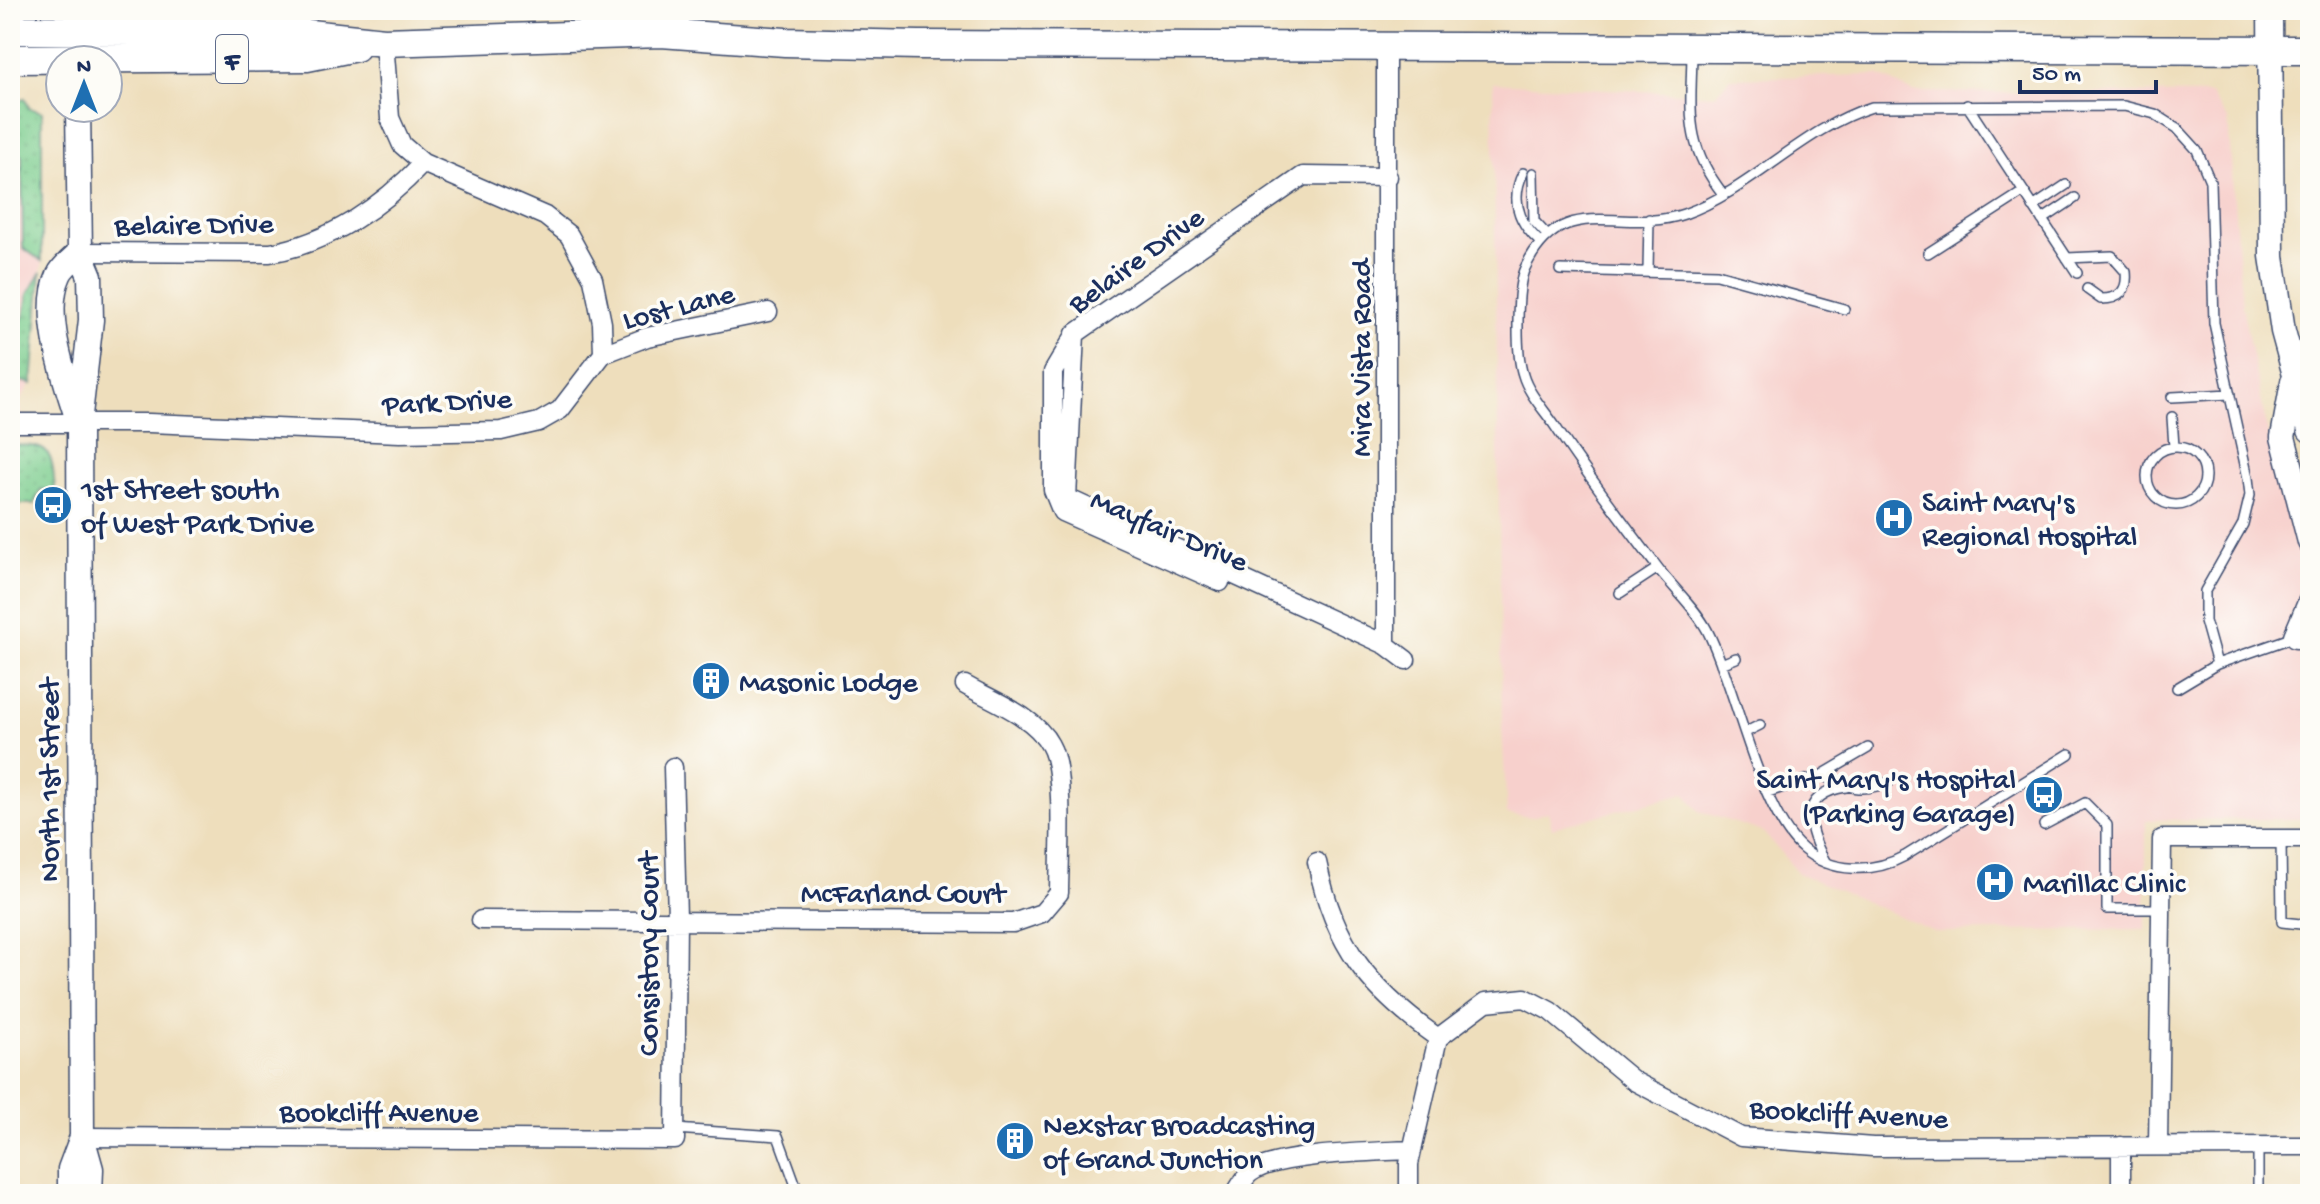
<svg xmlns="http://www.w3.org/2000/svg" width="2320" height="1204" viewBox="0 0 2320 1204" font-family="'Gochi Hand',sans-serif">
	<defs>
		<pattern id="grass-dots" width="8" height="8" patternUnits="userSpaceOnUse" patternTransform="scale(2)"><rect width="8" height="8" fill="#7ccd8e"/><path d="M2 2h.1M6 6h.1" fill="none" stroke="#6bb07d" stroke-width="1.8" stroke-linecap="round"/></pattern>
	</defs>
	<rect width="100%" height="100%" fill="#fdfcf7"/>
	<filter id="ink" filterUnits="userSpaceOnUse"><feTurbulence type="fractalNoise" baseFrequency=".0125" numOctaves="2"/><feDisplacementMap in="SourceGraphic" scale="16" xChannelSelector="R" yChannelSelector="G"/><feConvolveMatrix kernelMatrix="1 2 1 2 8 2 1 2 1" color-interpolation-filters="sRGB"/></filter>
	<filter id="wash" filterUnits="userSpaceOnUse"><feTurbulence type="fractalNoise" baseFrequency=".006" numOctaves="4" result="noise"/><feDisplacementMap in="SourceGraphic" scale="32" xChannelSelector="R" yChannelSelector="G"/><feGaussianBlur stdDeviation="1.8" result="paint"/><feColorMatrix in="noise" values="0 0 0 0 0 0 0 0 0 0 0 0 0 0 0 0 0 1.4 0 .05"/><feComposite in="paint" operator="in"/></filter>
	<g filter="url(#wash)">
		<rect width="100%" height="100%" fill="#eedebc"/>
		<path fill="#f7d0cc" d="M1878,75L1913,92L2210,94L2228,120L2242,306L2276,473L2310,584V819L2146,820V929L1936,932L1798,873L1763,832L1699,811L1685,793L1552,828L1548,812L1532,817L1507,814L1502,728L1493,83L1715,95L1730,78Z
			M25,98L29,108L42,112L43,257L33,337V380L20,401L21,423H10V102Z"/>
		<path fill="url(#grass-dots)" stroke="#4c7e76" stroke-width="2" d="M25,98L29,108L42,112V261L23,248L22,156L10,143V102Z
			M41,272L32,384L10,378V340L24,316L28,294Z
			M10,445C52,445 52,451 55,491L41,489L34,504H10Z"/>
	</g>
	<g filter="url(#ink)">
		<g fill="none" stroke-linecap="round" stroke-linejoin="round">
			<g stroke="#3b496c" stroke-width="12">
				<path id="lane" d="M1692,53C1691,113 1684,144 1723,194
					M1967,105L2077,273
					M1523,173C1510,200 1519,223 1540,242
					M1533,173L1534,221L1546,234
					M2033,207L2066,185
					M2042,220L2075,198
					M1928,253L2023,192
					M2067,258L2112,256L2126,272C2128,291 2120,299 2101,299L2087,289
					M1560,270L1717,274L1844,309
					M1648,271L1649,219
					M2172,397L2230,394
					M2172,417L2174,447
					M2147 476a29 29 0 1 1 58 0a29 29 0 1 1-58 0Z
					M1620,593L1658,568
					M1721,664L1736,658
					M2177,688L2217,664L2294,637
					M1746,732L1760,725
					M2069,754L1905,856C1874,873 1832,874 1803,849C1759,812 1736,686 1707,630C1695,607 1673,588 1658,568C1623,522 1587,475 1555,426C1545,411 1528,393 1523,375C1516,355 1516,286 1525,268C1562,189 1621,236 1684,214C1752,190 1803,128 1872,107L2124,106L2155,114L2177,128L2197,150L2210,181L2214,323L2248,478L2250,495L2243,524L2205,591V621L2217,664
					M1822,775C1846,788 1862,793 1889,782
					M1768,792L1822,775L1868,748
					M2044,825L2085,803L2107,825V909H2160
					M2281,839L2282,922L2310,925
					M1826,863C1808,831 1796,794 1846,787
					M675,1129L778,1136L799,1194
					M2258,1146V1194"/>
			</g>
			<g stroke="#3b496c" stroke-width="21">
				<path id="street" d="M1388,177L1303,176L1075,334L1067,498L1386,645L1406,660
					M80,252L270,253C329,243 383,206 423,163
					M1075,335L1053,372V490L1062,512L1220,582
					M603,354L647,337L768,312
					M10,423H149L400,433L501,431L539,422L560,410L603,354L602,323L593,279L569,235L545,216L423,163L402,145L390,118L384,42
					M1386,645V46
					M1317,862C1334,946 1369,989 1438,1038
					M481,920L1013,923L1042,913L1059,893C1059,859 1066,772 1050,745C1035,716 991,700 965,685
					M1438,1038L1486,1002L1525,998L1550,1011L1634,1081L1741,1137L1873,1147L2310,1146
					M82,1137L675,1140L677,918L673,767
					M2158,1146L2162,839H2310
					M1235,1194C1239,1188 1244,1178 1250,1173C1276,1153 1377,1152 1412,1150
					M1409,1194V1164L1438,1038
					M2121,1194V1146"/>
			</g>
			<g stroke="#3b496c" stroke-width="27">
				<path id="secondary" d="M2270,10L2272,256L2283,331L2310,430
					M78,108L80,252L90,276L91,320L79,423L82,1137L91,1169L90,1194
					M2293,382L2283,437L2310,542
					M77,417C65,379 41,313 59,275C62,267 74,258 80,252
					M2296,636L2310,603
					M70,1194V1169L82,1137"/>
			</g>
			<g stroke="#3b496c" stroke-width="31">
				<path id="primary" d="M10,30L281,31L384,42L661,33L785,42L919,45L2310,50
					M10,59L307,57L356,47"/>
			</g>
			<use href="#lane" stroke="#fff" stroke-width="9"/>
			<use href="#street" stroke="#fff" stroke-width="18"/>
			<use href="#secondary" stroke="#fff" stroke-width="24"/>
			<use href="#primary" stroke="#fff" stroke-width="28"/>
		</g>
	</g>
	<defs>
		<g id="bus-disc" transform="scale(2)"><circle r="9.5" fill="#1f6fb2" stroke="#fdfcf7"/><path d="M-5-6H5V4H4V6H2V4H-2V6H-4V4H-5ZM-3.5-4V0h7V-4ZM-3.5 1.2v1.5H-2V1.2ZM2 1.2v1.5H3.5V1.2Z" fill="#fff"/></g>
		<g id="hospital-disc" transform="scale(2)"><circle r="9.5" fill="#1f6fb2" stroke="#fdfcf7"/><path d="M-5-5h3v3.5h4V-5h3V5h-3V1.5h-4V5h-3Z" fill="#fff"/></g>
		<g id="building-disc" transform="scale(2)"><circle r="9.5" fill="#1f6fb2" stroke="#fdfcf7"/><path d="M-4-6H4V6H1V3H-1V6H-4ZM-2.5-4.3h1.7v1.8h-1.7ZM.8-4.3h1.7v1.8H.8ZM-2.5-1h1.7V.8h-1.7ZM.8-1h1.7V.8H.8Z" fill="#fff"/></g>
	</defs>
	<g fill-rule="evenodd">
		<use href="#bus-disc" x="53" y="505"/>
		<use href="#hospital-disc" x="1894" y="518"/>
		<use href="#building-disc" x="711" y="681"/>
		<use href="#bus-disc" x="2044" y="795"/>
		<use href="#hospital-disc" x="1995" y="882"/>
		<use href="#building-disc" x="1015" y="1141"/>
	</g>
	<g text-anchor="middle" stroke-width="7" stroke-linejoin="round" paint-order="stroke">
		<rect fill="#fdfcf7" stroke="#5f6c8c" stroke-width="2" x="216" y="35" width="32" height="48" rx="6"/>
		<g font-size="28" font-weight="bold" fill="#1b2f5e">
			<text x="232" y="69">F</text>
		</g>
		<g font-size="30" fill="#1b2f5e" stroke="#fdfcf7">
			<text transform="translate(194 223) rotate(-1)" y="10">Belaire Drive</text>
			<text transform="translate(1135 259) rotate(-36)" y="10">Belaire Drive</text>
			<text transform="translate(678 305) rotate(-14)" y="10">Lost Lane</text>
			<text transform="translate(1360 358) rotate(-90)" y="10">Mira Vista Road</text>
			<text transform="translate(447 400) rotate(-3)" y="10">Park Drive</text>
			<text transform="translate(1170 529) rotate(23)" y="10">Mayfair Drive</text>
			<text transform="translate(48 780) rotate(-90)" y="10">North 1st Street</text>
			<text x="903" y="902">McFarland Court</text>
			<text transform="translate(647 954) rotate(-90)" y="10">Consistory Court</text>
			<text x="379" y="1121">Bookcliff Avenue</text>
			<text transform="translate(1849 1112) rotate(3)" y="10">Bookcliff Avenue</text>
		</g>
		<g font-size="30" fill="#1b2f5e" stroke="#fdfcf7" text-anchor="start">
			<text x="81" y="498">1st Street south<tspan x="81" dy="34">of West Park Drive</tspan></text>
			<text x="1922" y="511">Saint Mary's<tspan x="1922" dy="34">Regional Hospital</tspan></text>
			<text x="739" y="691">Masonic Lodge</text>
			<text x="2016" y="788" text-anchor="end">Saint Mary's Hospital<tspan x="2016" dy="34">(Parking Garage)</tspan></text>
			<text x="2023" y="892">Marillac Clinic</text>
			<text x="1043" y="1134">Nexstar Broadcasting<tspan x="1043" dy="34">of Grand Junction</tspan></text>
		</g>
	</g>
	<rect width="2320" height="1204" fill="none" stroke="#fdfcf7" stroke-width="40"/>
	<g transform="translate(84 84)"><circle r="38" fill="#fdfcf7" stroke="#a3aaba" stroke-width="2"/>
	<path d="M0-6L14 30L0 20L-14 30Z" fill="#1f6fb2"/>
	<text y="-12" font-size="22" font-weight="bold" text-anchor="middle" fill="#1b2f5e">N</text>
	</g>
	<path d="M2020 80v12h136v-12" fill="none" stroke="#1b2f5e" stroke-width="4"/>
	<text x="2032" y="80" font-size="24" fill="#1b2f5e" stroke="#fdfcf7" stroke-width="6" paint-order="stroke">50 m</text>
</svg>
